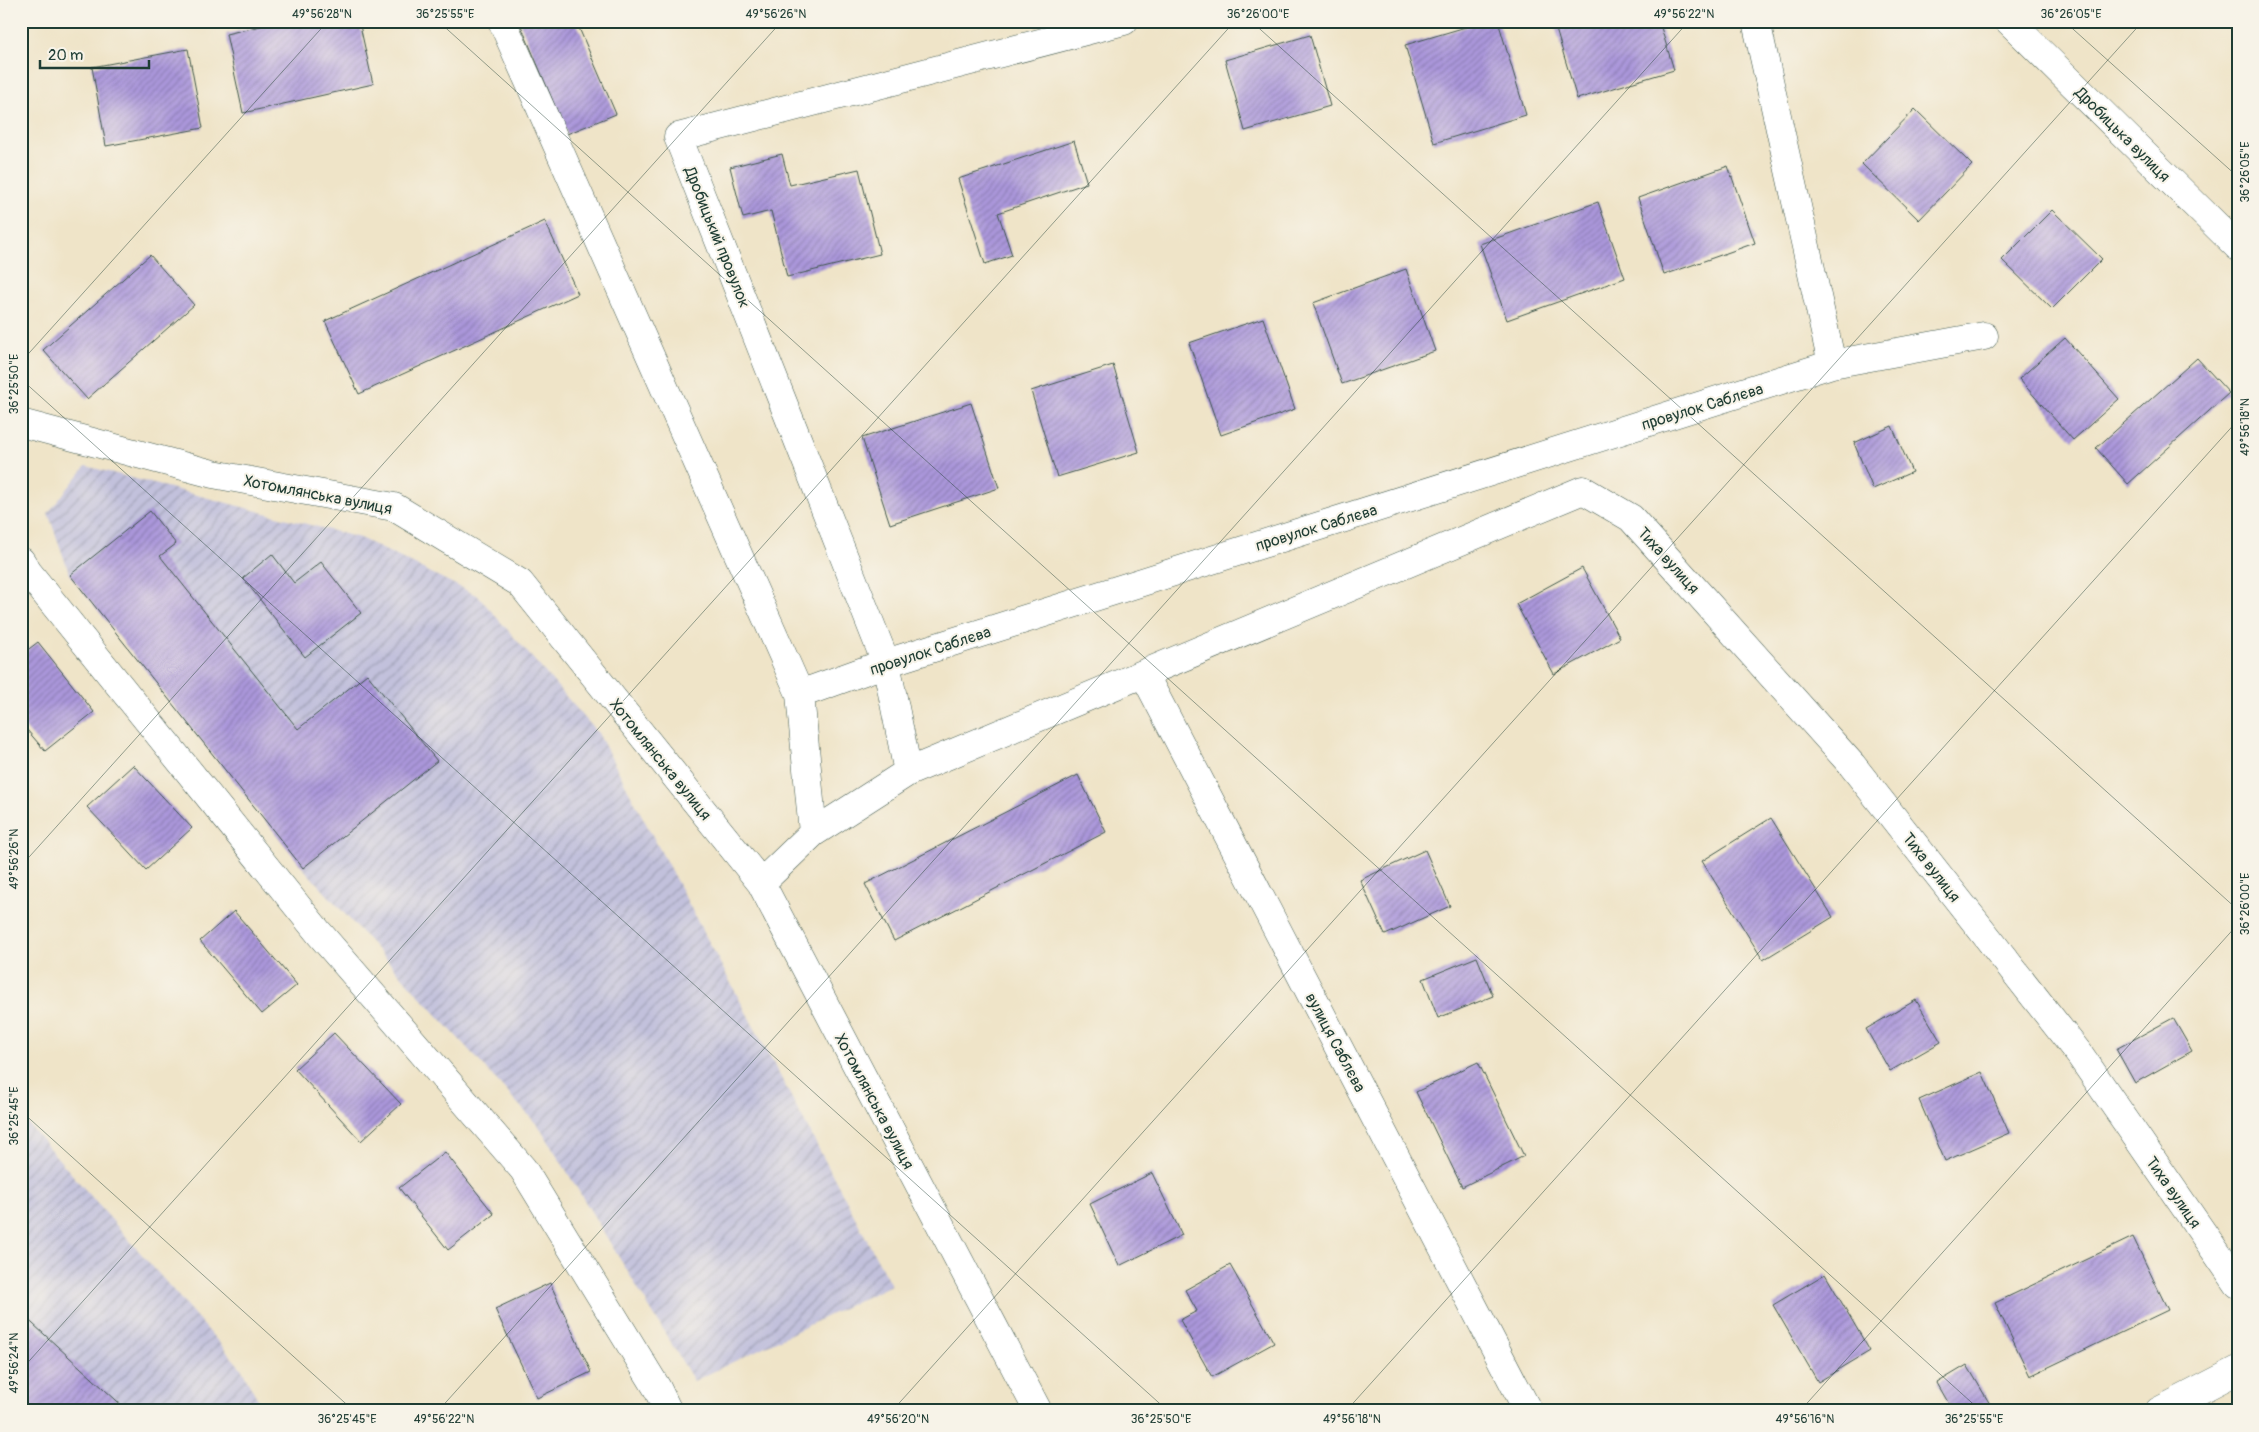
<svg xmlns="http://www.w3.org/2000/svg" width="2259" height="1432" viewBox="0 0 2259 1432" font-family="Pangolin,sans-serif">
	<defs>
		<pattern id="industrial-furrows" width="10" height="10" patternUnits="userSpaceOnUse" patternTransform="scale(1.25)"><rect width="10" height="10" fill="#c2c1dc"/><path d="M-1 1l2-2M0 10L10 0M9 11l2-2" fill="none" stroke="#9d9eb3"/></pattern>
		<pattern id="building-hatch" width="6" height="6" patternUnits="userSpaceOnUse" patternTransform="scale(1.25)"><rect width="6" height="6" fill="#ab97db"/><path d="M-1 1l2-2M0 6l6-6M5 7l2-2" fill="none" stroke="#8b7cb2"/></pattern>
	</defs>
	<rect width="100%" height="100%" fill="#f7f3e8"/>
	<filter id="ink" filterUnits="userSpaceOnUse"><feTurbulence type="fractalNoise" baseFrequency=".02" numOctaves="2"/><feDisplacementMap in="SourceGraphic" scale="10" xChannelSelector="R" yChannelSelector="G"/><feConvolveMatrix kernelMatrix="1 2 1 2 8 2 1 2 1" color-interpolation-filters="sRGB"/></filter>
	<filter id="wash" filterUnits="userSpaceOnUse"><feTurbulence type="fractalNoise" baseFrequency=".0096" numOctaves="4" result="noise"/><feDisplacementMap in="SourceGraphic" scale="20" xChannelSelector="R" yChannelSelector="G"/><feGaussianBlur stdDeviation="1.12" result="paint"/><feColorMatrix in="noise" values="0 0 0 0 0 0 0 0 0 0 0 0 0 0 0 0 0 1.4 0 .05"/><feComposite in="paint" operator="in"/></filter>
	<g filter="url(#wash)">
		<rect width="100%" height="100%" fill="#efe4c8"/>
		<path fill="url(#industrial-furrows)" d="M86,466L360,538L478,596L598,733L891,1285L694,1381L541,1129L303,868L70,575L48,513Z
			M21,1116L241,1368L264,1411H21Z"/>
		<g id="blocks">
			<path fill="url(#building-hatch)" d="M282,21H359L373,84L243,113L226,34Z
				M519,21H576L616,114L567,134Z
				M1486,21H1498L1526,115L1434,143L1405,45Z
				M1570,21H1659L1674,70L1577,99L1555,26Z
				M1310,35L1330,106L1245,131L1225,60Z
				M188,49L203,128L106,146L92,67Z
				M1915,109L1972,165L1919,220L1862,164Z
				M1074,141L1087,183L998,213L1012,255L985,264L958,179Z
				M782,154L790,185L859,169L880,254L787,277L771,211L743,218L730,167Z
				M1728,166L1755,243L1664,275L1638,198Z
				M1598,202L1625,278L1507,320L1480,244Z
				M2052,210L2102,259L2052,309L2002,260Z
				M545,221L578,294L359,394L325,321Z
				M150,255L194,305L87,399L43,350Z
				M1406,269L1435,351L1342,384L1313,303Z
				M1263,318L1295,409L1221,435L1189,343Z
				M2065,338L2119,399L2073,440L2019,379Z
				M2197,358L2229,393L2128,484L2096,448Z
				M1113,365L1139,452L1057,477L1031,391Z
				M971,403L999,488L890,524L862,438Z
				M1892,426L1912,472L1873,489L1854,443Z
				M150,511L176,544L160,556L298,729L367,674L437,761L303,868L70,575Z
				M272,554L294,583L321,562L361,613L305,657L243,578Z
				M1582,568L1620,638L1554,674L1516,604Z
				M38,642L94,712L45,751L21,723V655Z
				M133,765L192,828L146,870L87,807Z
				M1078,775L1106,832L894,941L865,884Z
				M1771,818L1833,917L1763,960L1702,861Z
				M1425,850L1450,906L1385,935L1360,880Z
				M234,911L297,985L262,1014L200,941Z
				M1477,957L1493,996L1438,1018L1423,979Z
				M1916,1000L1941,1042L1890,1071L1866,1029Z
				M2173,1018L2192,1051L2135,1083L2116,1049Z
				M334,1033L401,1104L361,1141L295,1069Z
				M1478,1062L1524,1156L1462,1187L1416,1092Z
				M1982,1072L2009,1133L1945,1161L1919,1100Z
				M445,1152L494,1214L448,1250L399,1188Z
				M1152,1173L1182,1235L1119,1266L1090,1204Z
				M2133,1237L2168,1310L2030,1376L1995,1303Z
				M1230,1265L1274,1343L1212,1377L1180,1320L1197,1311L1185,1290Z
				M1825,1274L1870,1351L1818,1382L1773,1305Z
				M550,1283L591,1372L537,1398L495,1309Z
				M21,1313L128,1411H21Z
				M1967,1365L1994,1411H1953L1937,1383Z
				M1397,1405L1400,1411H1386Z"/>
		</g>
	</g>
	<g filter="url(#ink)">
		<use href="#blocks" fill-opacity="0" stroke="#3e564a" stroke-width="1"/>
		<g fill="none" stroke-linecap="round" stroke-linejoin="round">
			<g stroke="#3e564a" stroke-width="29">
				<path id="minor" d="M502,21L800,694L813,833
					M1756,21L1832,364
					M2009,21L2238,247
					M21,423L213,474L394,507L520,583L761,883L1038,1411
					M21,561L28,572L319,933L523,1169L657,1388L668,1411
					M1144,674L1528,1411
					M800,694L886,663L1832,364L1984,336
					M908,772L886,663L678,137L1124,21
					M761,883L813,833L908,772L1583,490L1631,518L1852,765L2080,1055L2238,1284
					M2159,1411L2238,1370"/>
			</g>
			<use href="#minor" stroke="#fff" stroke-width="28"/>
		</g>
	</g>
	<path fill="none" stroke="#1f3d34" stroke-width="1" stroke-opacity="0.45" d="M438,21L1981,1411M1251,21L2238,910M2064,21L2238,177M21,362L328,21M21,379L1168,1411M21,866L782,21M21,1111L354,1411M21,1370L1235,21M438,1411L1689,21M892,1411L2143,21M1346,1411L2238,420M1800,1411L2238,924"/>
	<g text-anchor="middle" stroke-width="4" stroke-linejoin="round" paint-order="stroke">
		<g font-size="16" fill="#1f3d34" stroke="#f7f3e8">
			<text transform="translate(2123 134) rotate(45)" y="6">Дробицька вулиця</text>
			<text transform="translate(718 237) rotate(68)" y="6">Дробицький провулок</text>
			<text transform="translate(1702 406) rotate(-17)" y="6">провулок Саблєва</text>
			<text transform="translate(318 494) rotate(11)" y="6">Хотомлянська вулиця</text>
			<text transform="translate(1316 527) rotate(-17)" y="6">провулок Саблєва</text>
			<text transform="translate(1669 560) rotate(48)" y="6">Тиха вулиця</text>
			<text transform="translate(930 650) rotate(-18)" y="6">провулок Саблєва</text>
			<text transform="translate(661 759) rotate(51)" y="6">Хотомлянська вулиця</text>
			<text transform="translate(1932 867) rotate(52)" y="6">Тиха вулиця</text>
			<text transform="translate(1336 1042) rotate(62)" y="6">вулиця Саблєва</text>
			<text transform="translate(875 1101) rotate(62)" y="6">Хотомлянська вулиця</text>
			<text transform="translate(2174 1192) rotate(55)" y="6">Тиха вулиця</text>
		</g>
	</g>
	<rect width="2259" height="1432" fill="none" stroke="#f7f3e8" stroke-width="55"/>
	<path d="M40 60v8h109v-8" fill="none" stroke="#1f3d34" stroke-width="2.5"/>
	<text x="48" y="60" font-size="15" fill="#1f3d34" stroke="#f7f3e8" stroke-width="4" paint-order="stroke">20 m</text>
	<rect x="28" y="28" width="2204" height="1376" fill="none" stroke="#1f3d34" stroke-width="2"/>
	<g font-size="12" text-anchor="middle" fill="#1f3d34">
		<text x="322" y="18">49°56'28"N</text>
		<text x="445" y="18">36°25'55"E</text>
		<text x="776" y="18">49°56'26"N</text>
		<text x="1258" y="18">36°26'00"E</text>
		<text x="1684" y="18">49°56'22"N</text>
		<text x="2071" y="18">36°26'05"E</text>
		<text transform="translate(2245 172) rotate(-90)" y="4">36°26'05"E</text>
		<text transform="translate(14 384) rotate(-90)" y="4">36°25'50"E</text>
		<text transform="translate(2245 427) rotate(-90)" y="4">49°56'18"N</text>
		<text transform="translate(14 859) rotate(-90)" y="4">49°56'26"N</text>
		<text transform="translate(2245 904) rotate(-90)" y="4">36°26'00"E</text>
		<text transform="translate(14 1116) rotate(-90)" y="4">36°25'45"E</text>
		<text transform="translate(14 1363) rotate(-90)" y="4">49°56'24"N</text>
		<text x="347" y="1423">36°25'45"E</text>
		<text x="444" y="1423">49°56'22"N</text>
		<text x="898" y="1423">49°56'20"N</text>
		<text x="1161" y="1423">36°25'50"E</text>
		<text x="1352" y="1423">49°56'18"N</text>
		<text x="1805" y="1423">49°56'16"N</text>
		<text x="1974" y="1423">36°25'55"E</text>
	</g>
</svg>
